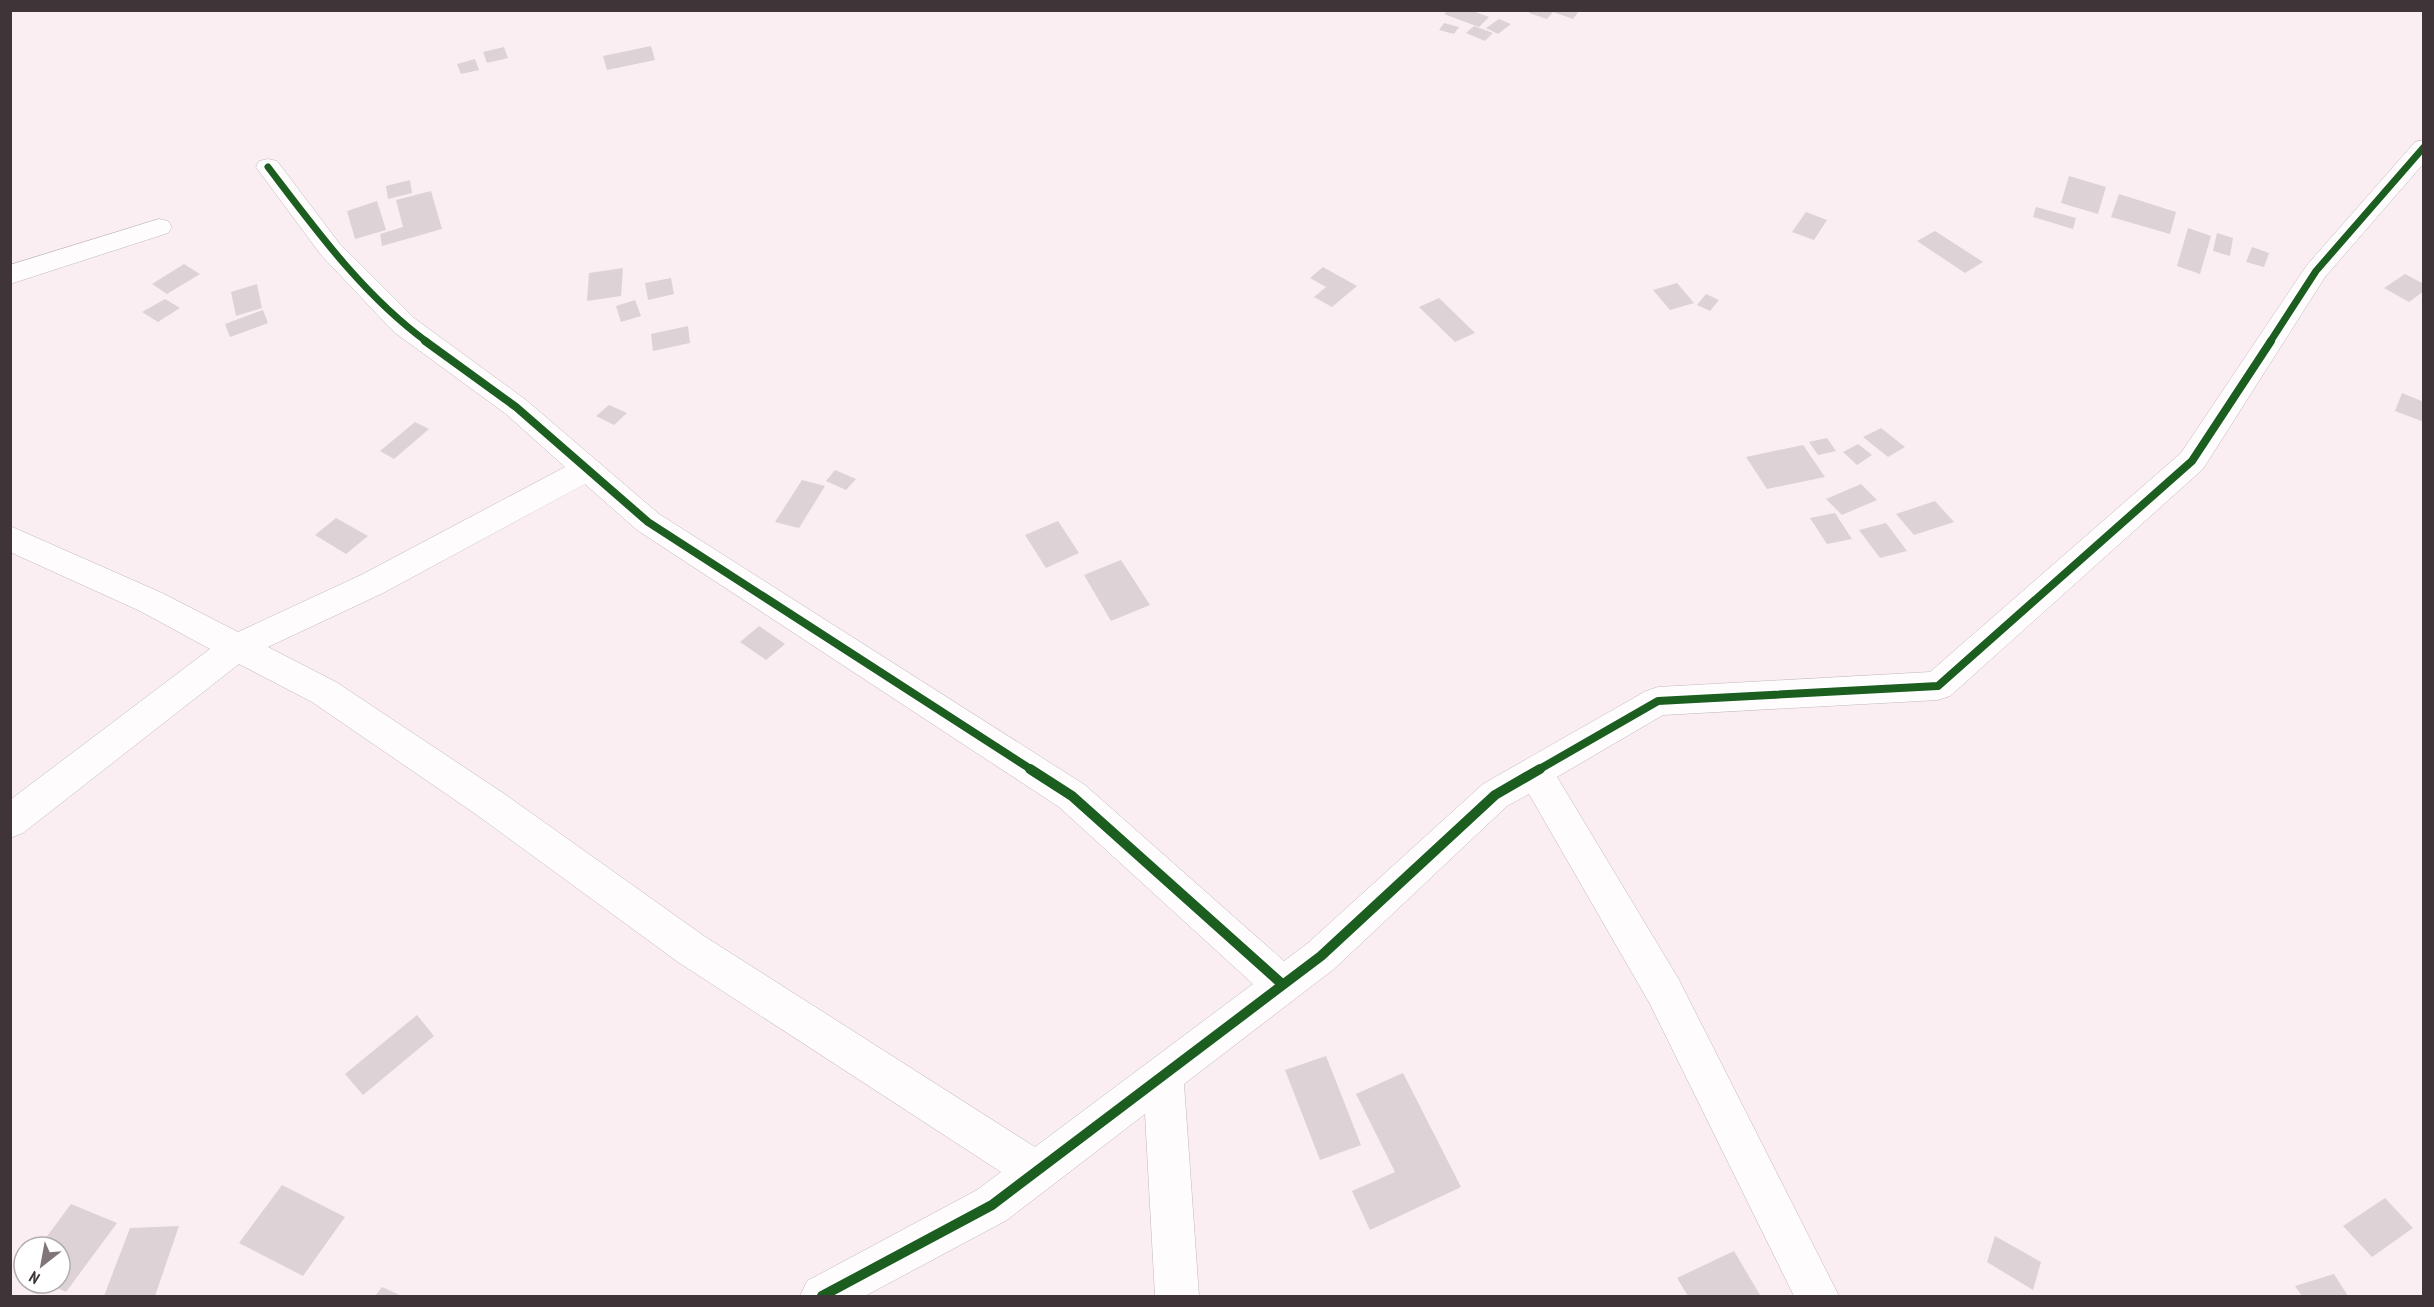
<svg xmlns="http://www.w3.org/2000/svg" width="2434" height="1307" viewBox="0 0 2434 1307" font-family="'PT Sans Narrow',sans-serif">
	<rect width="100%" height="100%" fill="#faeef2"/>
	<path fill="#ddd2d6" d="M1449,10H1470L1489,17L1479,27L1444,14Z
		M1531,10H1576L1579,11L1573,19L1553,12L1547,19L1529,13Z
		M1499,19L1511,24L1498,34L1486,28Z
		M1444,23L1459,27L1454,34L1439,30Z
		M1474,26L1493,33L1485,41L1466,33Z
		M651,46L655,60L607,70L603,56Z
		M504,47L508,58L487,63L483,52Z
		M475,59L479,70L461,74L457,64Z
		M2069,176L2106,187L2098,214L2061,203Z
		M410,180L412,193L388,199L386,186Z
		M431,191L442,229L382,246L380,234L403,227L396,200Z
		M2119,194L2176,212L2170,234L2111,217Z
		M377,201L386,230L355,239L347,211Z
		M2036,207L2076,218L2073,229L2033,217Z
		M1806,212L1827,220L1814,240L1792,232Z
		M2188,228L2211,236L2200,274L2177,266Z
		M1935,231L1983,262L1965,273L1917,241Z
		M2217,233L2233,238L2230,256L2213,251Z
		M2252,247L2269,253L2264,267L2246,262Z
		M184,264L200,274L167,294L152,284Z
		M1323,267L1357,286L1332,307L1314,297L1326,287L1310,278Z
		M623,268L621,296L587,301L589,273Z
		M2405,274L2424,284V291L2409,302L2384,288Z
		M671,278L674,294L648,300L645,283Z
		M1677,283L1694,303L1670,310L1653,290Z
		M257,284L262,308L236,316L231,292Z
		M1706,294L1719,300L1710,311L1697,305Z
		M1439,298L1475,333L1455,342L1419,307Z
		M165,299L180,308L158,322L142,312Z
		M635,300L641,316L621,322L616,306Z
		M263,310L268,323L230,337L225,324Z
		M688,326L690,343L653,351L651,334Z
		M2402,393L2424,402V422L2395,411Z
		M609,405L627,413L614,425L596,416Z
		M415,422L429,429L394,459L380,451Z
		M1881,428L1905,447L1888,457L1863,437Z
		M1827,438L1836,451L1818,455L1809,442Z
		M1858,444L1872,455L1857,465L1843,452Z
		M1803,445L1825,477L1767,489L1746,457Z
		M835,470L856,479L846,490L826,481Z
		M802,480L825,486L799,528L775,522Z
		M1861,484L1877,500L1842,515L1826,499Z
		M1935,501L1954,522L1914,535L1896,514Z
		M1835,513L1852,539L1827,544L1810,518Z
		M336,518L368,536L346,554L315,535Z
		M1058,521L1079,553L1046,568L1025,535Z
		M1886,523L1907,551L1880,558L1859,530Z
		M1121,560L1150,605L1111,621L1084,575Z
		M759,626L785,644L766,660L740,642Z
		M417,1015L434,1036L363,1095L345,1074Z
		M1326,1056L1361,1145L1320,1160L1285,1070Z
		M1403,1073L1461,1187L1370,1230L1352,1191L1395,1172L1356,1094Z
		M282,1185L345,1217L303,1276L239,1243Z
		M2385,1198L2413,1228L2372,1257L2343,1226Z
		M71,1204L117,1223L66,1292L47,1283H60V1247H39Z
		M179,1226L155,1296H104L130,1228Z
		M1995,1236L2041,1262L2033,1290L1987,1262Z
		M1734,1251L1760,1295L1688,1296L1677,1278Z
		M2334,1274L2348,1296H2302L2295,1286Z
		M382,1287L402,1296H375Z"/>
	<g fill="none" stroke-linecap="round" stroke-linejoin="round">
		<g stroke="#c1b8bb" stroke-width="1">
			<path id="minor" d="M2424,140V163L2325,277L2203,469L1950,696L1938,700L1663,715L1557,777L1678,978L1839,1296H1794L1650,1004L1529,794L1507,806L1334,969L1184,1084L1199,1296H1155L1145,1114L1007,1220L865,1296H800L807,1281L977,1190L1001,1172L678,962L477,815L312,702L239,664L23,833L10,838V800L210,649L140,611L10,552V526L162,593L238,632L361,575L565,467L506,414L394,332L321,255L256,167L259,161L268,159L277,161L339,243L414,318L526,400L659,514L1085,785L1284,961L1308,943L1483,784L1646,691L1658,687L1930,672L2181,453L2307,265L2415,142ZM585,484L637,530L1059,807L1253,984L1035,1147L704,936L503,793L336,682L268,647L383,593Z
				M159,219L168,221L172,227L168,233L10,284V265Z"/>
		</g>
		<use href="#minor" fill="#fefcfd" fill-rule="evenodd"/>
		<g stroke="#fff" stroke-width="10">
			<path id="cycleway-far2" d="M268,167C316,230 363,295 427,342
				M2270,342L2316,271L2424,147"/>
		</g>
		<g stroke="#fff" stroke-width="12">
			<path id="cycleway-far1" d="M425,341L516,407L648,522L1032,770
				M1538,770L1658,701L1938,686L2192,461L2271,341"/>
		</g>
		<g stroke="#fff" stroke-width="14">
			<path id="cycleway" d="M1030,769L1072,796L1282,984
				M822,1296L992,1205L1321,956L1495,795L1540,769"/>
		</g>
		<use href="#cycleway-far2" stroke="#1b5e20" stroke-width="7"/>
		<use href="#cycleway-far1" stroke="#1b5e20" stroke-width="8"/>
		<use href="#cycleway" stroke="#1b5e20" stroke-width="10"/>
	</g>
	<rect width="2434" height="1307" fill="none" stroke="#3f3539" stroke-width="24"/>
	<g transform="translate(42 1265) rotate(211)"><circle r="28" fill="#ffffff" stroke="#b2aeb0" stroke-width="1.5"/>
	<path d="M0-4.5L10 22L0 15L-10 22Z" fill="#80767a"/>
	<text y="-9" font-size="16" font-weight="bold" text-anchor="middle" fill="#3f3539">N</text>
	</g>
</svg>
